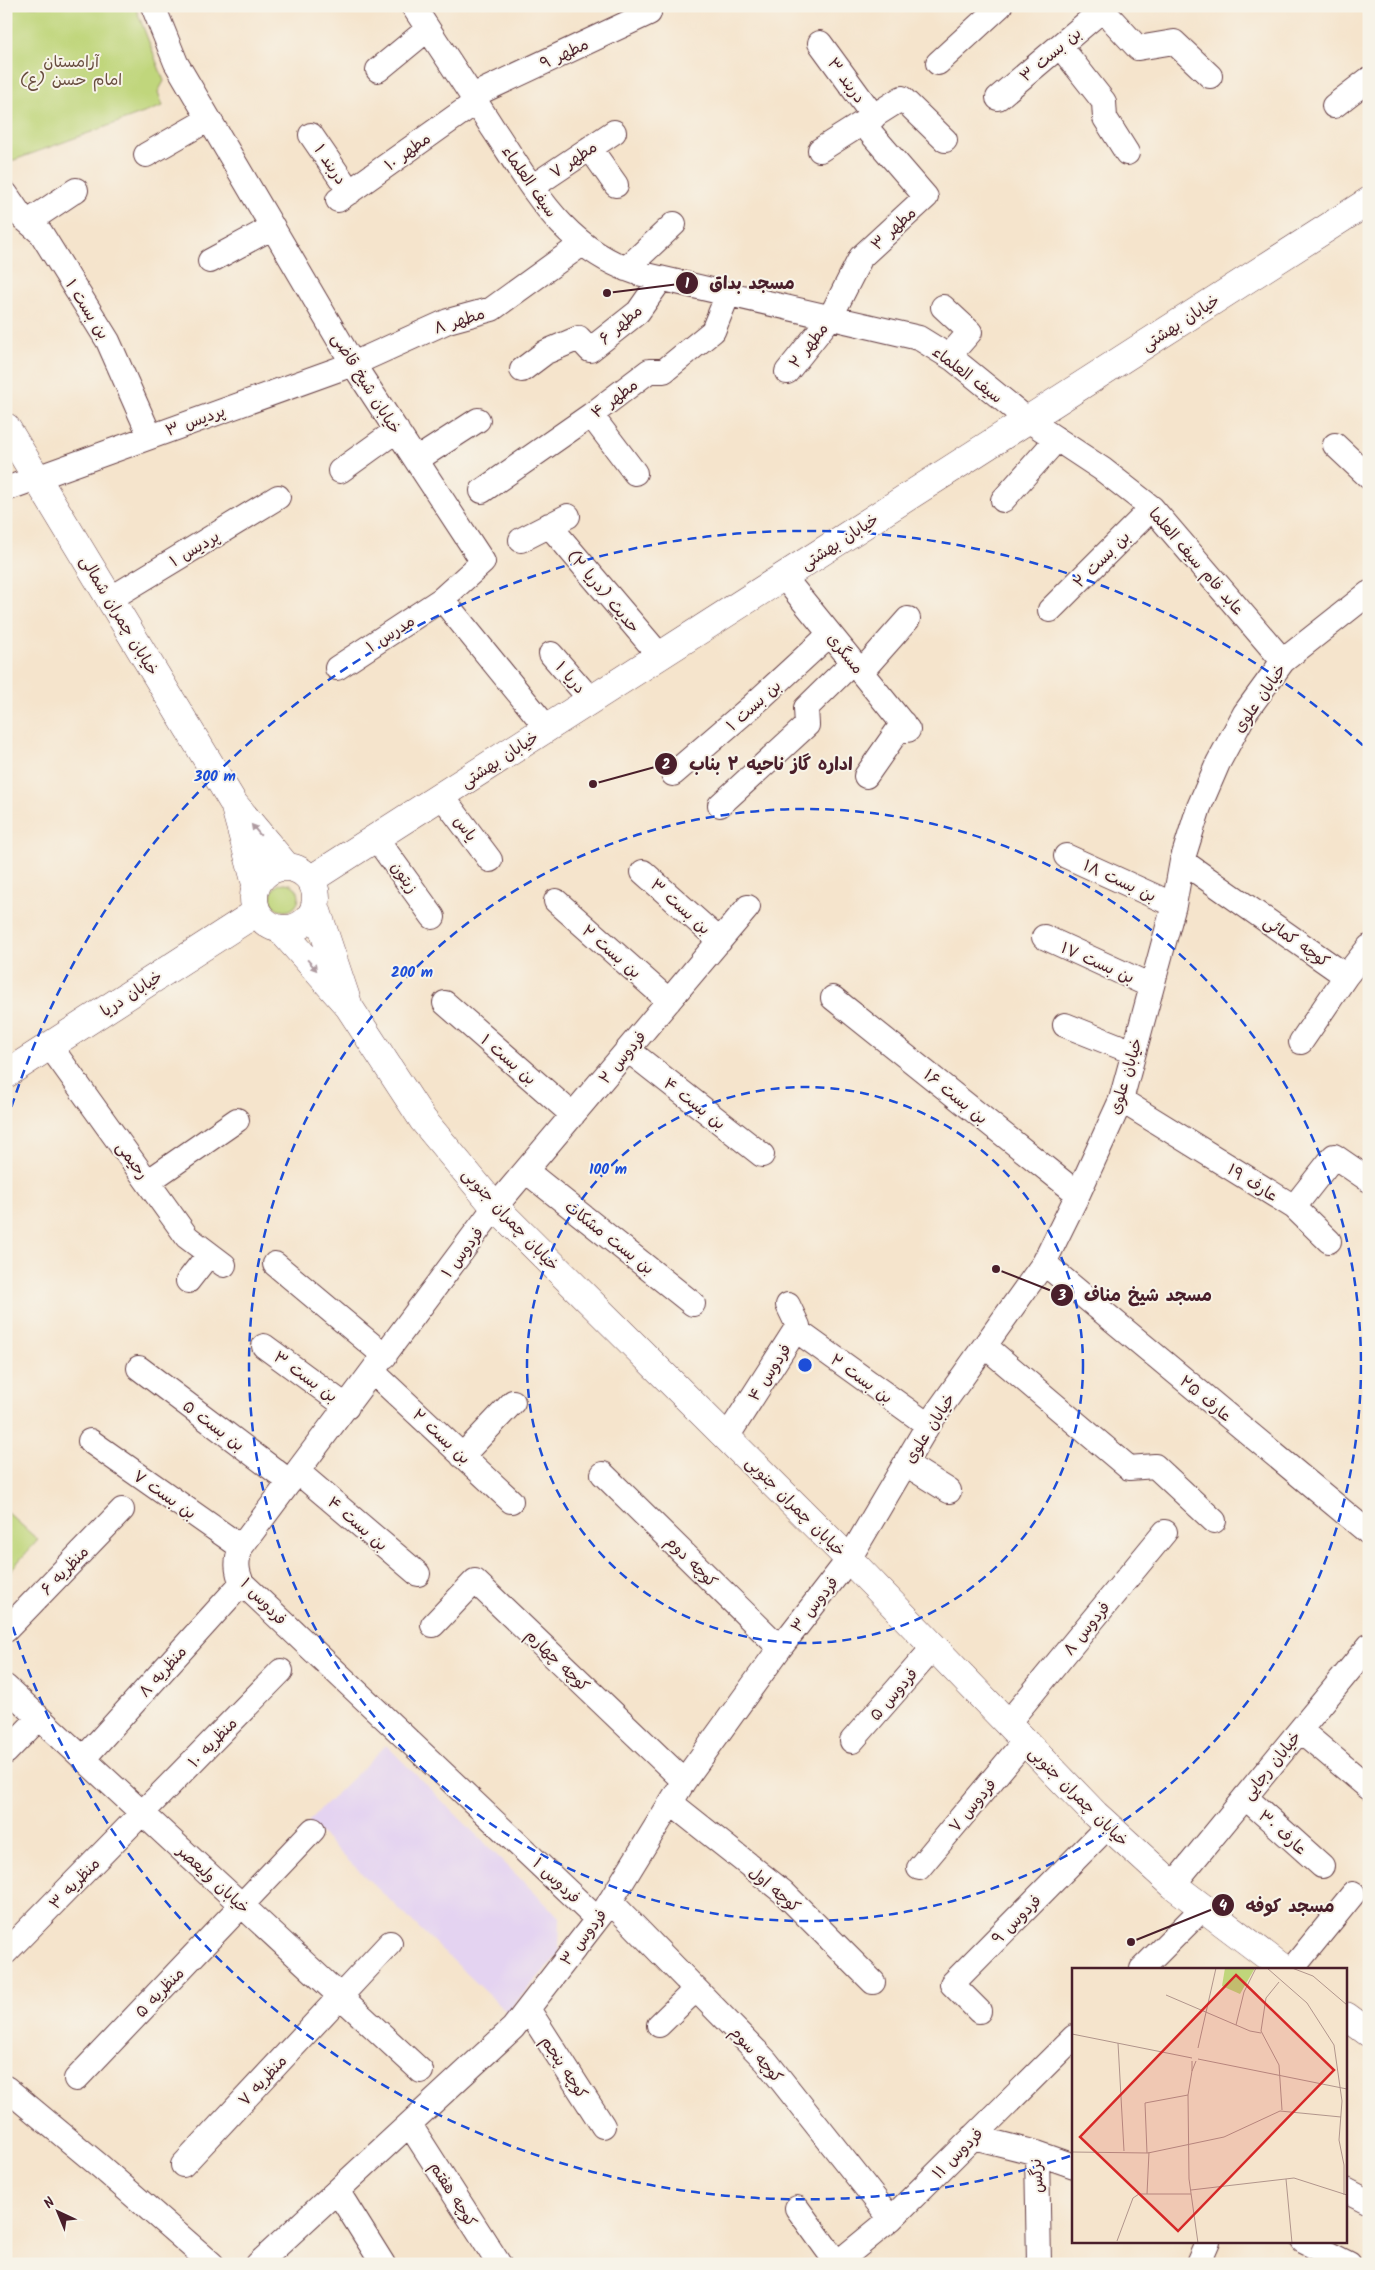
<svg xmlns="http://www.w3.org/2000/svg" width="1375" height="2270" viewBox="0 0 1375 2270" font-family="Kalam,'Playpen Sans Arabic',sans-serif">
	<rect width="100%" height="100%" fill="#f7f3e8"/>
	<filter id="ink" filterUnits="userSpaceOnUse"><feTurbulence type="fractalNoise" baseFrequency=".02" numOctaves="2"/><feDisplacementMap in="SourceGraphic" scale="10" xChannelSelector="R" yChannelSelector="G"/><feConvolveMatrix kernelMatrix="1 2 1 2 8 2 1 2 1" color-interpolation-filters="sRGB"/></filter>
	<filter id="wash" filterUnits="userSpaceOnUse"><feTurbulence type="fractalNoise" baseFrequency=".0096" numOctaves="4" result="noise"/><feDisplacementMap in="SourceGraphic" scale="20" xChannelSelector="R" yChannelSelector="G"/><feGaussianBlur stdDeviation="1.12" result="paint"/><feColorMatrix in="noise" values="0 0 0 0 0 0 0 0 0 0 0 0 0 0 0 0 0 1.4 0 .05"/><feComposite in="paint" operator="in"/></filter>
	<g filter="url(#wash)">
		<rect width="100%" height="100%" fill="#f5e4cc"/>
		<path fill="#e4d3f1" d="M386,1745L560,1918L559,1954L507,2012L308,1822Z"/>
		<path fill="#c0d67b" stroke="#857a53" d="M6,6H135L164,81L158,92L163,106L6,163Z
			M271 897a14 14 0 1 1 28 0a14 14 0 1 1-28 0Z
			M6,1511L38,1540L6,1575Z"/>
	</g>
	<g filter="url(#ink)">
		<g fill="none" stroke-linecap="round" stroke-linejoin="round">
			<g stroke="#643d43" stroke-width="26">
				<path id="minor" d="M153,6L176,63L353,364L483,562L442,599L547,728
					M413,6C439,46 466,86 492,127C533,188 563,249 638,273L919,338L953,359L1028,420L1102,469L1152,508L1283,661
					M1099,6L1138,48L1174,42L1210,76
					M820,43L874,117
					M1060,46L1104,102L1105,118L1127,153
					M938,63L1000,6
					M378,70L428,29
					M472,96L649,13L644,6
					M998,98L1102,10
					M1334,106L1369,79
					M311,135L350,192
					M590,148L616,185
					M820,150L902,98L945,140
					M146,155L209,119
					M532,187L614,132
					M6,194L21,216L41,233L108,341L150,436
					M338,200L476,102
					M28,222L76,190
					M210,261L273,227
					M626,269L674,224
					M943,307L970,332L949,356
					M522,370L546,352L579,338L590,350L638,312L661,279
					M787,372L830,318L861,257L926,197L863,124
					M591,415L635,473
					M1335,445L1369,477
					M416,460L478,420
					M340,471L397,430
					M6,489L353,364L448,321L492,309L582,244
					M482,491L591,415L649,371H664L713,331L728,294
					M1003,500L1057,439
					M549,525L660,656
					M521,540L568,516
					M783,576L908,730
					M110,599L278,497
					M1050,610L1152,508
					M551,654L591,700
					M337,668L442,599
					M861,672L908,619
					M673,774L752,706L830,634
					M866,776L903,723
					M442,796L490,860
					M720,805L807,725L806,708L853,662
					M376,838L433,917
					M1066,856L1174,905
					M1182,861L1346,976L1301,1042
					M643,872L720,941
					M556,901L669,1001
					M1044,937L1151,986
					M1346,976L1369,947
					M833,998L1078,1194
					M445,1003L573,1115
					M1065,1025L1133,1052
					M50,1046L187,1237L224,1265
					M628,1050L762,1155
					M1121,1100L1294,1207L1329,1241
					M526,1171L693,1304
					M149,1181L237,1120
					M1294,1207L1334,1156L1369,1180
					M1044,1263L1369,1533
					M275,1264L385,1356
					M188,1281L209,1254
					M796,1330L928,1425
					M264,1346L347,1407
					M985,1346L1129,1468L1155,1466L1214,1521
					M139,1368L290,1482
					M373,1372L511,1501
					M727,1437L798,1326L788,1305
					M90,1441L241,1547
					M462,1456L513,1402
					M906,1464L949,1491
					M298,1472L418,1574
					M603,1474L780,1648
					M433,1625L475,1581L684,1781
					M6,1630L122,1510
					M6,1687L421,2071
					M1007,1724L1165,1532
					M1300,1730L1369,1788
					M852,1741L934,1647
					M6,1752L39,1718
					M83,1759L242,1583
					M1245,1797L1322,1866
					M671,1803L783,1892L873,1982
					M919,1868L1024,1742
					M1173,1885L1369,1646
					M610,1901L766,2061L891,2219
					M597,1919L242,1583C236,1570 236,1561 241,1547L495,1207L748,907
					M6,1952L281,1671
					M1142,1969L1203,1908
					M1292,1969L1353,1894
					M528,2009L603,2126
					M979,2011L952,1984L1108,1826
					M659,2025L696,1989
					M76,2079L313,1830
					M6,2088L101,2167L212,2264
					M410,2125L499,2264
					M973,2137L1037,2153L1039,2264
					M1037,2153L1074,2166
					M183,2165L390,1943
					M1346,2190L1369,2202
					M338,2192L383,2264
					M797,2208L837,2263
					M1303,2241L1349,2264
					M258,2264L513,2028L606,1908L684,1781L780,1648L849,1559L928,1425L1044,1263L1078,1194L1121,1100L1174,905L1182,861L1199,807L1218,763L1245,713L1283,661L1369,593
					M836,2264L891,2219L1074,2037
					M1198,2264L1208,2241"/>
			</g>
			<g stroke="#643d43" stroke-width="29">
				<path id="major" d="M6,427L234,804
					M254 898a31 31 0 1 1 62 0a31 31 0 1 1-62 0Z
					M310,880L1369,201
					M256,884L234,804L287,867
					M280,929L349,1007L315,905
					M349,1007L423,1120L495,1207L849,1559L1095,1814L1173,1885L1284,1969
					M6,1074L257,912
					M1346,2016L1369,2033"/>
			</g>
			<use href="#minor" stroke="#fff" stroke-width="24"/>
			<use href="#major" stroke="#fff" stroke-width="28"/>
		</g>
		<defs><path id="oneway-solid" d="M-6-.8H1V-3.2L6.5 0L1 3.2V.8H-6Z" transform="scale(1.25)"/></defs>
		<g fill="#ae9aa0">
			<use href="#oneway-solid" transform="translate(256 830) rotate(-130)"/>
			<use href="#oneway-solid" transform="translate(312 965) rotate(49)"/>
		</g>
	</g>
	<g fill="none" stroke="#1d4ed8" stroke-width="2.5" stroke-dasharray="9 6">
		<circle cx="805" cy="1365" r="278"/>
		<circle cx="805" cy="1365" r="556"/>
		<path d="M1070 2156A834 834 0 0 1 7 1609M7 1121A834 834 0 0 1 1368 750"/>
	</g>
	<g text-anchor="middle" stroke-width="4" stroke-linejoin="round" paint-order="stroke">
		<g font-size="16" fill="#4a1f2b" stroke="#f7f3e8">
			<text transform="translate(564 53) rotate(-25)" y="6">مطهر ۹</text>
			<text transform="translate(1050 54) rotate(-40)" y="6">بن بست ۳</text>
			<text transform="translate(847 80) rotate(54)" y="6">دربند ۳</text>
			<text transform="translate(407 151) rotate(-36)" y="6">مطهر ۱۰</text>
			<text transform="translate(573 159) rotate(-34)" y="6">مطهر ۷</text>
			<text transform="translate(331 164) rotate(56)" y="6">دربند ۱</text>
			<text transform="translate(530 181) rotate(55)" y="6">سیف العلماء</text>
			<text transform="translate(893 228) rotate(-43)" y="6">مطهر ۳</text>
			<text transform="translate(88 309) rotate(58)" y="6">بن بست ۱</text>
			<text transform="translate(459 320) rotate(-18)" y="6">مطهر ۸</text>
			<text transform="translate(1180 322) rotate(-33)" y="6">خیابان بهشتی</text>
			<text transform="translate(620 324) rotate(-41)" y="6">مطهر ۶</text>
			<text transform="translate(808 345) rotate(-52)" y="6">مطهر ۲</text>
			<text transform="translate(968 374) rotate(37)" y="6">سیف العلماء</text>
			<text transform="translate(367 383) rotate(58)" y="6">خیابان شیخ قاضی</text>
			<text transform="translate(614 398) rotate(-37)" y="6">مطهر ۴</text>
			<text transform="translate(195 420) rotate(-20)" y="6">پردیس ۳</text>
			<text transform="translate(839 541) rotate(-33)" y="6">خیابان بهشتی</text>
			<text transform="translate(194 548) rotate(-31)" y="6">پردیس ۱</text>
			<text transform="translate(1101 559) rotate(-45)" y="6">بن بست ۲</text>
			<text transform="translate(1197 561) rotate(49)" y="6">عابد فام سیف العلما</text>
			<text transform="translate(604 591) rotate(50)" y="6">حدیث (دریا ۲)</text>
			<text transform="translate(120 615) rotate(59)" y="6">خیابان چمران شمالی</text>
			<text transform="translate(390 633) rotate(-33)" y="6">مدرس ۱</text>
			<text transform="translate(846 653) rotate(51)" y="6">مسگری</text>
			<text transform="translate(571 677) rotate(49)" y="6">دریا ۱</text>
			<text transform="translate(1259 698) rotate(-55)" y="6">خیابان علوی</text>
			<text transform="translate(753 705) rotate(-42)" y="6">بن بست ۱</text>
			<text transform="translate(499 759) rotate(-33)" y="6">خیابان بهشتی</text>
			<text transform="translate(466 828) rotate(53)" y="6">یاس</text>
			<text transform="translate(405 877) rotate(55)" y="6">زیتون</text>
			<text transform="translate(1120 880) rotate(25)" y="6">بن بست ۱۸</text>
			<text transform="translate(681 906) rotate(42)" y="6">بن بست ۳</text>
			<text transform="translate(1297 941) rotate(35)" y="6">کوچه کمائی</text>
			<text transform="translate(612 951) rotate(41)" y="6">بن بست ۲</text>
			<text transform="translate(1098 962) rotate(24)" y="6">بن بست ۱۷</text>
			<text transform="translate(131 993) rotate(-33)" y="6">خیابان دریا</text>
			<text transform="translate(622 1057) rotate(-50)" y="6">فردوس ۲</text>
			<text transform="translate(509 1059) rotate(41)" y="6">بن بست ۱</text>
			<text transform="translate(1125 1076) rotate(-73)" y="6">خیابان علوی</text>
			<text transform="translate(956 1096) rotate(39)" y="6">بن بست ۱۶</text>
			<text transform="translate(695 1103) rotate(38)" y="6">بن بست ۴</text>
			<text transform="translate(133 1160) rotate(54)" y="6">رحیمی</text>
			<text transform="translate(1253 1182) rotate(32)" y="6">عارف ۱۹</text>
			<text transform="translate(511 1219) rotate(47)" y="6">خیابان چمران جنوبی</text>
			<text transform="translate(610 1237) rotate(38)" y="6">بن بست مشکات</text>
			<text transform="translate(462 1252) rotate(-53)" y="6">فردوس ۱</text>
			<text transform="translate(769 1372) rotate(-57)" y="6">فردوس ۴</text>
			<text transform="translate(306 1376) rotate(36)" y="6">بن بست ۳</text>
			<text transform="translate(862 1378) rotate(36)" y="6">بن بست ۲</text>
			<text transform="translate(1206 1398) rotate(40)" y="6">عارف ۲۵</text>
			<text transform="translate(214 1425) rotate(37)" y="6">بن بست ۵</text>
			<text transform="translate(929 1428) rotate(-57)" y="6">خیابان علوی</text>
			<text transform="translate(442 1436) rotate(43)" y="6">بن بست ۲</text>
			<text transform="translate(165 1494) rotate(35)" y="6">بن بست ۷</text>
			<text transform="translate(796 1506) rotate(45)" y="6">خیابان چمران جنوبی</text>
			<text transform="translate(358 1523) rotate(41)" y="6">بن بست ۴</text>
			<text transform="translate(692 1561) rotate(45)" y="6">کوچه دوم</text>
			<text transform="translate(64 1570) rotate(-46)" y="6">منظریه ۶</text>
			<text transform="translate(264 1601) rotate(46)" y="6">فردوس ۱</text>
			<text transform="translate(814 1604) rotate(-52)" y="6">فردوس ۳</text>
			<text transform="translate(1086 1628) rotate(-51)" y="6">فردوس ۸</text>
			<text transform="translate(558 1660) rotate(44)" y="6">کوچه چهارم</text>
			<text transform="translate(162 1671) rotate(-48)" y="6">منظریه ۸</text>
			<text transform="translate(893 1694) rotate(-49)" y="6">فردوس ۵</text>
			<text transform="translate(212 1742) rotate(-46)" y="6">منظریه ۱۰</text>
			<text transform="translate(1271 1765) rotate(-51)" y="6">خیابان رجایی</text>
			<text transform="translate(1079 1796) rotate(45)" y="6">خیابان چمران جنوبی</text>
			<text transform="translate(972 1805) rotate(-50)" y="6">فردوس ۷</text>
			<text transform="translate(1283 1832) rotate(42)" y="6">عارف ۳۰</text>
			<text transform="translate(214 1879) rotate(43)" y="6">خیابان ولیعصر</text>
			<text transform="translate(557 1880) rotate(43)" y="6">فردوس ۱</text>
			<text transform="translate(74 1883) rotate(-46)" y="6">منظریه ۳</text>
			<text transform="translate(775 1889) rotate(40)" y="6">کوچه اول</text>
			<text transform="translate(1016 1919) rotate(-45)" y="6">فردوس ۹</text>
			<text transform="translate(583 1937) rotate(-53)" y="6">فردوس ۳</text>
			<text transform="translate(159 1992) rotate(-46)" y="6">منظریه ۵</text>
			<text transform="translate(757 2054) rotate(48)" y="6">کوچه سوم</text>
			<text transform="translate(565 2067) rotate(57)" y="6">کوچه پنجم</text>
			<text transform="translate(262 2080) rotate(-47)" y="6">منظریه ۷</text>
			<text transform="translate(957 2153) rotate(-45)" y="6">فردوس ۱۱</text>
			<text transform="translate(1036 2176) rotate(-94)" y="6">نرگس</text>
			<text transform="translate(454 2194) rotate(58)" y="6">کوچه هفتم</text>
		</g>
		<g font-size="16" fill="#684d3f" stroke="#f7f3e8">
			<text x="71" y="67">آرامستان<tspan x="71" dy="18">امام حسن (ع)</tspan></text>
		</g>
	</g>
	<g transform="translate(1072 1968)">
		<rect width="275" height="275" fill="#f5e4cc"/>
		<path d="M153,0H183L168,26L150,18Z" fill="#c0d67b"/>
		<path fill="none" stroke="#b1958c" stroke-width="1" d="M195,0L235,35L262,77L270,133L267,172L272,197V227M220,0L241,8L275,37M207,14L194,30L189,63L207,97L210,142M94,27L178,63L189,65M164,57L172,24L184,0M0,66L120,90M46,75L52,183M126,80L144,0M126,91L275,121M120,93V103L124,93M120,103L116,127L117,211L126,275M0,184L76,185L152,169L208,143L269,149M75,185L73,135L116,127M214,211L220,275M119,222L222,210L275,227M75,226L77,184M45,273L61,230L67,226H119"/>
		<path fill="#d62828" fill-opacity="0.15" stroke="#d62828" stroke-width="2.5" d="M164,7L262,102L106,263L8,169Z"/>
		<rect width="275" height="275" fill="none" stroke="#4a1f2b" stroke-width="2.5"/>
	</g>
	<circle cx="805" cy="1365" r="8" fill="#1d4ed8" stroke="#f7f3e8" stroke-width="2.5"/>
	<g font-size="15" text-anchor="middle" font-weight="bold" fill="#1d4ed8" stroke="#f7f3e8" stroke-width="4" stroke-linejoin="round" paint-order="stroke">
		<text x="215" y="781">300 m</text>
		<text x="412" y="977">200 m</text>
		<text x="608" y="1174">100 m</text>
	</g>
	<path fill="none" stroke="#4a1f2b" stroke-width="2" d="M607 293L687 283M593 784L666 764M996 1269L1062 1295M1131 1942L1223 1905"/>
	<g fill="#4a1f2b" stroke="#f7f3e8" stroke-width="2">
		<circle cx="607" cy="293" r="5"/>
		<circle cx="593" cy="784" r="5"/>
		<circle cx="996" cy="1269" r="5"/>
		<circle cx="1131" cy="1942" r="5"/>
		<circle cx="687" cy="283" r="12"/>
		<circle cx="666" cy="764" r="12"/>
		<circle cx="1062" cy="1295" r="12"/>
		<circle cx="1223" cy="1905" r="12"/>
	</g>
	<g font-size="15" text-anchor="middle" font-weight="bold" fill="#fff">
		<text x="687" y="288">1</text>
		<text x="666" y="769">2</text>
		<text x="1062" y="1300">3</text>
		<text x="1223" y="1910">4</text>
	</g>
	<g font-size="18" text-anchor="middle" font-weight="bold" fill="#4a1f2b" stroke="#f7f3e8" stroke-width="4" stroke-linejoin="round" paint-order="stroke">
		<text x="752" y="289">مسجد بداق</text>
		<text x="771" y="770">اداره گاز ناحیه ۲ بناب</text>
		<text x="1148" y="1301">مسجد شیخ مناف</text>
		<text x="1290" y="1912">مسجد کوفه</text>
	</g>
	<rect width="1375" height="2270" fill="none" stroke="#f7f3e8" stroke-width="25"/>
	<g transform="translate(58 2212) rotate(316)" stroke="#f7f3e8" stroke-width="4" paint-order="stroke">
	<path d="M0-4L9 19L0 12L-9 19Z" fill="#4a1f2b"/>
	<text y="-8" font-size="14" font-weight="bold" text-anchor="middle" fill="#4a1f2b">N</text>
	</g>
</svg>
